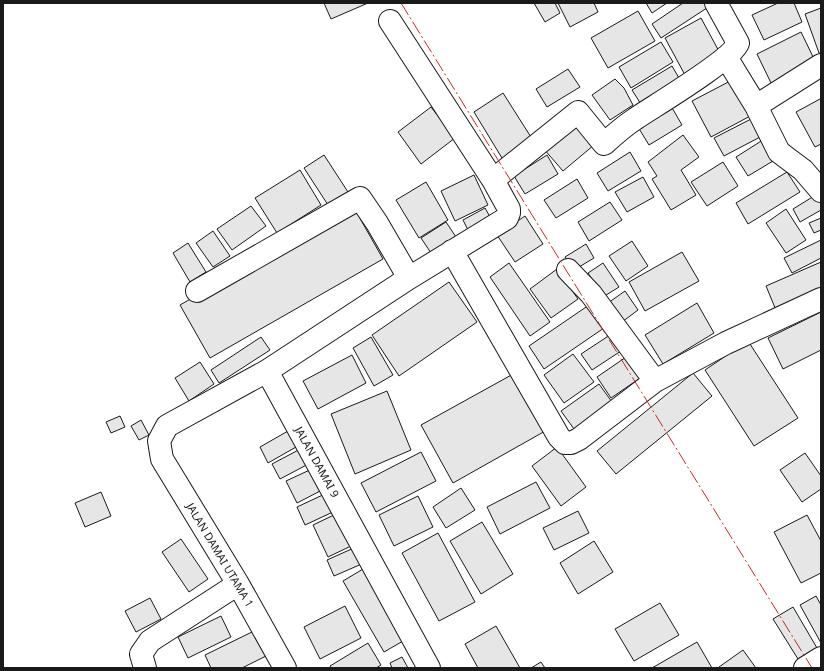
<svg xmlns="http://www.w3.org/2000/svg" width="824" height="671" viewBox="0 0 824 671" font-family="'Noto Sans',sans-serif">
	<rect width="100%" height="100%" fill="#fff"/>
	<path fill="#e6e6e6" stroke="#1a1a1a" d="M324,3H368L331,19Z
		M534,3H555L560,13L545,22Z
		M558,3H594L598,12L570,27Z
		M646,3H667L652,13Z
		M683,3H712L713,4L661,38L652,24Z
		M778,3H794L802,22L764,40L752,15Z
		M821,8V53H819L805,14Z
		M638,11L655,41L608,68L591,38Z
		M701,18L721,55L685,75L665,38Z
		M801,32L816,63L772,85L757,54Z
		M661,42L673,62L631,88L619,67Z
		M672,66L683,85L644,109L632,90Z
		M568,69L580,87L547,107L536,89Z
		M736,78L754,114L711,137L692,101Z
		M615,79L624,88L633,105L610,120L592,95Z
		M503,93L536,145L505,163L474,112Z
		M820,99L821,101V144L815,147L796,112Z
		M671,106L682,125L649,145L638,127Z
		M431,107L455,138L421,164L398,132Z
		M753,118L762,136L724,156L714,138Z
		M576,121L594,145L563,171L543,148Z
		M683,135L699,157L681,170L696,195L671,210L652,179L657,176L648,162Z
		M766,138L778,158L748,176L736,157Z
		M630,152L641,171L608,191L597,173Z
		M324,155L348,192L328,205L304,168Z
		M547,155L558,174L525,194L514,176Z
		M723,162L738,186L707,206L691,182Z
		M300,170L321,205L277,233L255,198Z
		M787,172L800,192L748,224L736,203Z
		M474,175L488,205L455,221L441,191Z
		M643,177L654,197L627,212L615,192Z
		M577,179L588,198L556,218L544,200Z
		M426,182L448,220L419,238L396,200Z
		M819,193L821,196V210L800,222L793,209Z
		M610,202L622,220L589,241L578,222Z
		M251,206L266,226L232,250L217,229Z
		M353,206L383,259L210,358L180,305Z
		M485,208L493,222L470,234L463,220Z
		M786,209L806,240L786,253L766,223Z
		M525,216L543,244L515,262L497,235Z
		M821,218V230L814,233L809,223Z
		M446,222L460,243L435,259L421,238Z
		M213,231L230,256L213,267L196,243Z
		M821,240V258L792,273L784,258Z
		M632,241L648,266L626,281L609,256Z
		M188,243L206,272L190,282L173,253Z
		M586,244L594,258L574,270L565,257Z
		M682,252L699,281L645,311L629,282Z
		M821,262V296L778,315L766,286Z
		M509,263L550,322L530,336L490,277Z
		M603,263L619,287L603,297L588,273Z
		M557,269L578,299L551,318L530,289Z
		M449,282L477,322L399,376L372,335Z
		M625,291L638,310L622,322L608,303Z
		M697,303L714,333L663,364L645,335Z
		M589,305L604,328L544,369L529,346Z
		M821,312V350L783,369L768,338Z
		M613,333L624,349L592,370L581,354Z
		M261,337L270,350L219,383L211,370Z
		M371,337L393,375L374,386L353,348Z
		M748,341L798,418L754,446L705,370Z
		M632,353L646,374L611,398L597,377Z
		M573,354L594,382L564,403L544,375Z
		M352,355L366,383L318,409L303,381Z
		M200,362L214,384L189,401L175,378Z
		M515,373L547,430L453,483L421,425Z
		M693,373L712,396L616,474L597,451Z
		M599,384L612,402L574,429L561,411Z
		M387,391L411,450L355,474L331,414Z
		M120,416L125,427L111,433L106,422Z
		M141,420L149,435L139,440L131,426Z
		M295,427L303,443L268,463L260,447Z
		M306,446L314,461L280,479L272,464Z
		M557,447L586,487L561,506L532,466Z
		M421,452L436,481L376,512L361,483Z
		M805,453L821,476V489L802,502L780,470Z
		M314,468L324,489L297,503L286,481Z
		M536,482L550,508L500,534L487,507Z
		M461,488L475,510L446,528L433,507Z
		M101,492L111,516L85,527L75,503Z
		M327,493L335,511L305,525L297,507Z
		M418,496L433,527L394,546L379,515Z
		M578,511L589,533L554,550L543,528Z
		M336,514L351,546L328,557L313,525Z
		M807,515L821,541V573L801,583L774,532Z
		M482,522L513,574L481,594L450,541Z
		M438,533L475,602L439,621L402,553Z
		M181,539L208,579L189,592L162,552Z
		M594,541L613,572L578,594L560,563Z
		M356,547L364,563L334,576L327,560Z
		M368,566L410,637L384,652L343,581Z
		M816,596L821,605V643L800,605Z
		M150,598L161,619L136,632L125,611Z
		M660,603L679,635L634,661L615,629Z
		M345,606L361,638L320,659L304,627Z
		M793,607L817,648L798,659L773,619Z
		M221,616L231,637L188,658L178,637Z
		M496,626L520,668H478L465,644Z
		M256,630L268,655L242,668H211L205,655Z
		M697,642L712,668H652Z
		M368,643L381,665L376,668H331L330,666Z
		M743,650L756,668H720L719,667Z
		M402,657L408,668H392L390,663Z
		M541,662L545,668H531Z"/>
	<g fill="none" stroke-linecap="round" stroke-linejoin="round">
		<g stroke="#1a1a1a" stroke-width="24">
			<path id="minor" d="M726,57L756,106L779,152L803,170L821,191
				M756,106L821,65
				M493,180L578,112L604,144C614,135 624,126 635,119C654,106 732,60 738,43L716,3
				M452,251L559,437L565,443H571L579,439L655,381L726,343L821,299
				M568,270L591,294L655,381
				M197,291L360,198L377,223L409,278
				M267,371L409,278L507,218L509,213V209L493,180L390,21
				M145,668L141,654L150,641L238,584
				M285,668L238,584L162,459L159,441L167,426L267,371L429,668
				M805,668L821,658"/>
		</g>
		<use href="#minor" stroke="#fff" stroke-width="22"/>
		<path stroke="#c62828" stroke-width="1" stroke-dasharray="14 3 2 3" stroke-linecap="butt" d="M401,3L812,668"/>
	</g>
	<g text-anchor="middle" stroke-width="3" stroke-linejoin="round" paint-order="stroke">
		<g font-size="11" fill="#1a1a1a" stroke="#fff">
			<text transform="translate(317 462) rotate(61)" y="4">JALAN DAMAI 9</text>
			<text transform="translate(220 555) rotate(59)" y="4">JALAN DAMAI UTAMA 1</text>
		</g>
	</g>
	<rect width="824" height="671" fill="none" stroke="#1a1a1a" stroke-width="8"/>
</svg>
